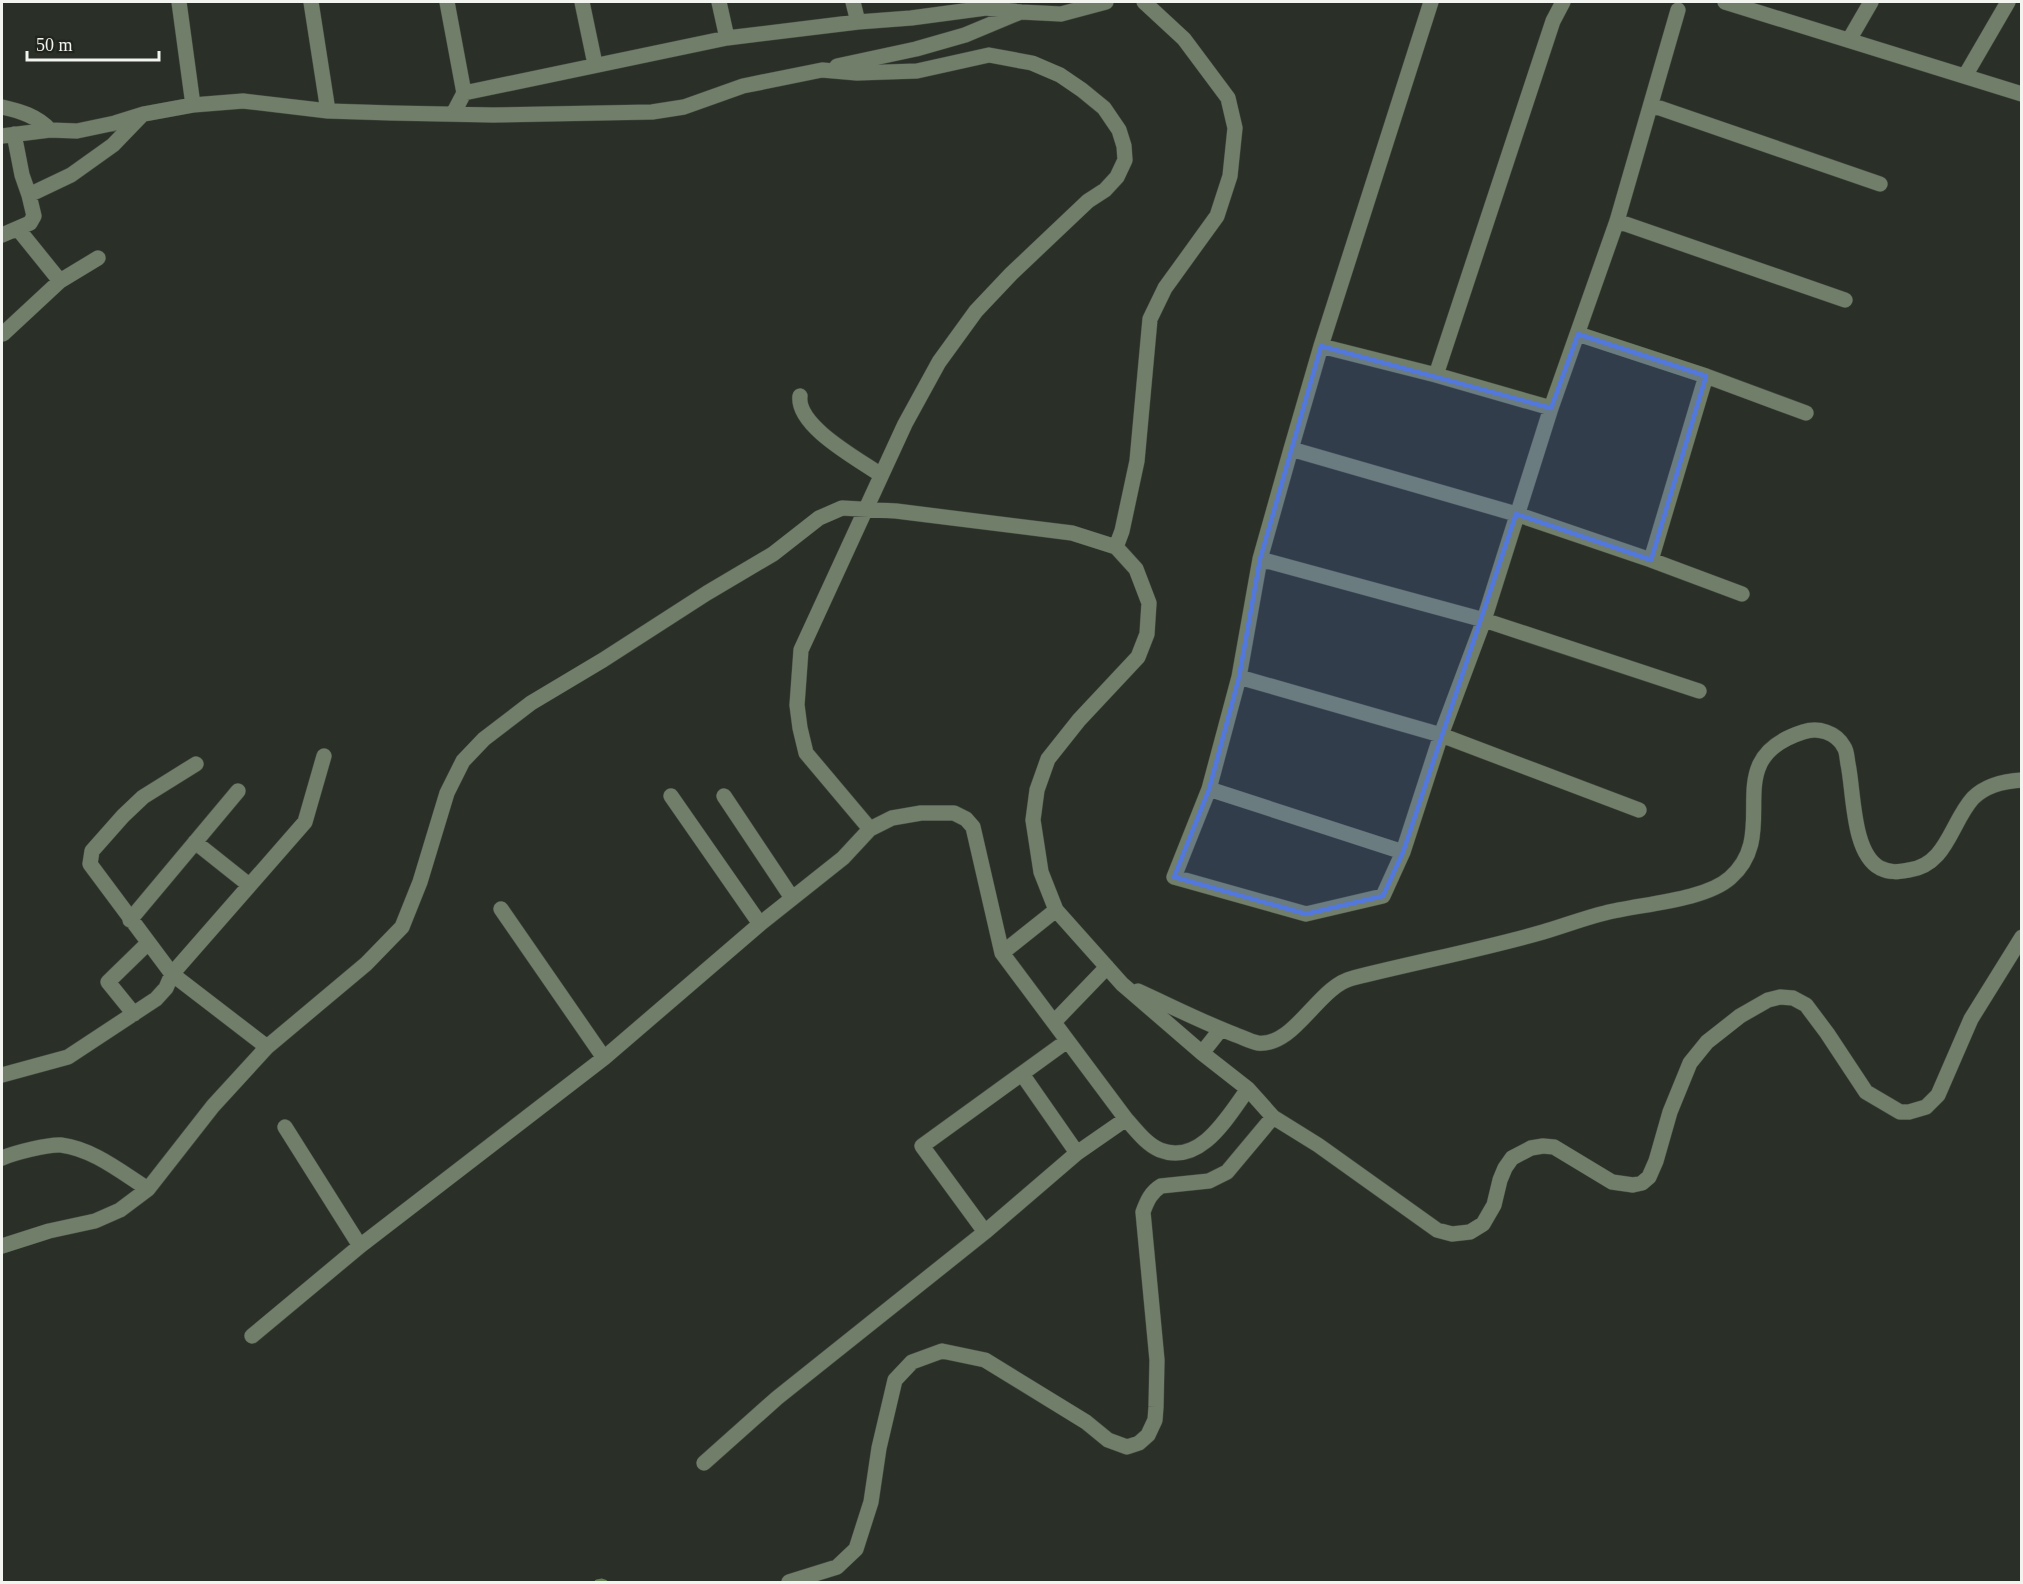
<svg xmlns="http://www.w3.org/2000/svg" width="2023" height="1584" viewBox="0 0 2023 1584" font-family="'Times New Roman',serif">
	<rect width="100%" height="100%" fill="#2a2f27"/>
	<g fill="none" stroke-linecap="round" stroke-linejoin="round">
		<path stroke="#637f51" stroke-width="5" d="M597,1582L602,1581L605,1582"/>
		<g stroke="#464b43" stroke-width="16">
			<path id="minor" d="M179,2L193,105
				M311,2L328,111
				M447,2L464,93L453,114
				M582,2L595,64
				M719,2L727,38
				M853,2L858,22
				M1431,2L1321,346L1291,449L1260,559L1239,677L1209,789L1174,877L1306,914L1383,896L1403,852L1441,735L1484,620L1551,408L1617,221L1678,10
				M1725,2L2022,94
				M1849,40L1871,2
				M837,66L916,49L965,35L1018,13
				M1965,76L2008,2
				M464,93L727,38L858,22L911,18L986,8L1021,12L1061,14L1106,2
				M1651,105L1880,184
				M2,107C20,111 37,116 50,130
				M2,136L50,130L77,131L115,123L144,114L193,105L243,101L328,111L392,113L493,115L652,112L684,107L743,86L822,70L857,73L917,71L989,55L1032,63L1060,75L1082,90L1104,108L1119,130L1124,146L1125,160L1117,177L1105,190L1088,201L1011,274L976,311L939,362L905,424L801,650L797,705L800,728L806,753L870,829
				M29,195L71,175L113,145L141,116
				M1617,221L1845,300
				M18,229L60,281
				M2,235L30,223L34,216L29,195L22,175L14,134
				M3,334L60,281L98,258
				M1578,334L1706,376L1806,413
				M1321,346L1436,375L1551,408
				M1436,375L1553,21L1563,2
				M800,396C796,426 858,459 881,475
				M1291,449L1516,514L1651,560L1742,594
				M1116,547L1122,531L1137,461L1150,319L1165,288L1217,216L1230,176L1235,128L1228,98L1184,39L1144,2
				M1260,559L1484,620L1699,691
				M1651,560L1706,376
				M1239,677L1441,735L1639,810
				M196,764L143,797L123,816L92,851L90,864L172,974L267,1047
				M1209,789L1403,852
				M671,796L760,924
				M724,796L792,898
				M195,842L249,885
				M501,909L604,1058
				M130,920L238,791
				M1002,953L1056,910
				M1138,991C1171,1006 1202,1022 1236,1035C1242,1037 1251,1042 1258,1043C1295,1047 1318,986 1353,978C1416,962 1480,950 1543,932C1564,926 1584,918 1605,913C1639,904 1704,901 1730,878C1784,831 1715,760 1803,732C1818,727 1836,732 1844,747C1847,751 1847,759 1848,764C1854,792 1852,853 1880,868C1890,873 1898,872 1909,870C1947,865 1951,822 1973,798C1985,786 2005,781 2022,780
				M134,1014L108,982L148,943
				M1054,1022L1107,967
				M1202,1053L1221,1029
				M1022,1074L1077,1153
				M2,1075L68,1057L156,999L166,988L172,974L305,822L324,756
				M1126,1119C1136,1130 1146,1144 1160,1150C1201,1166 1228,1116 1248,1089
				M285,1127L360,1246
				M2,1158C14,1153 48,1144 61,1145C93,1149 121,1172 148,1189
				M985,1232L922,1146L1067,1041
				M2,1246L49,1231L95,1221L120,1210L148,1189L213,1106L267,1047L366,964L402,927L420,882L447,793L463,761L484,739L531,703L603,660L707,593L773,554L819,518L842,508L896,511L1072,533L1116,547L1136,569L1149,603L1147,634L1138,657L1079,720L1048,759L1037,790L1033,820L1041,872L1056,910L1122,984L1202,1053L1248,1089L1273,1117L1318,1145L1437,1230L1452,1234L1470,1232L1483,1224L1494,1205L1500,1180L1505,1168L1512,1158L1531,1148L1543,1146L1554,1147L1612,1182L1633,1185L1642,1183L1649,1177L1656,1161L1670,1112L1690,1063L1707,1042L1740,1016L1768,1000L1780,997L1793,998L1806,1005L1827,1033L1866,1092L1900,1112H1909L1926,1107L1938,1095L1971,1019L2022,937
				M252,1336L360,1246L604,1058L760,924L843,858L870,829L892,818L921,813H954L966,819L973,827L1002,953L1126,1119L1077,1153L985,1232L777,1398L704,1463
				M789,1582L837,1567L856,1549L871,1502L879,1448L895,1380L912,1362L942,1351L985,1360L1086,1422L1108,1440L1127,1447L1139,1443L1148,1435L1155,1420L1156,1407L1157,1360L1143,1212C1147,1201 1151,1192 1161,1186L1209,1181L1227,1172L1273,1117"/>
		</g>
		<use href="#minor" stroke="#717e6a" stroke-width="15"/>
	</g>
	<path fill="#5278de" fill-opacity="0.2" stroke="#5278de" stroke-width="4.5" stroke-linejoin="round" d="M1578,334L1706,376L1651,560L1516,514L1403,852L1383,896L1306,914L1174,877L1209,789L1239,677L1260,559L1321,346L1551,408Z"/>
	<rect width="2023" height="1584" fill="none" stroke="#f1f4ef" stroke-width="6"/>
	<path d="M27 51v9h132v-9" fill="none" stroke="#f1f4ef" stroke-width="3"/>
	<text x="36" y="51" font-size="18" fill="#f1f4ef" stroke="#21251e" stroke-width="4.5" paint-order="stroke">50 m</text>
</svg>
